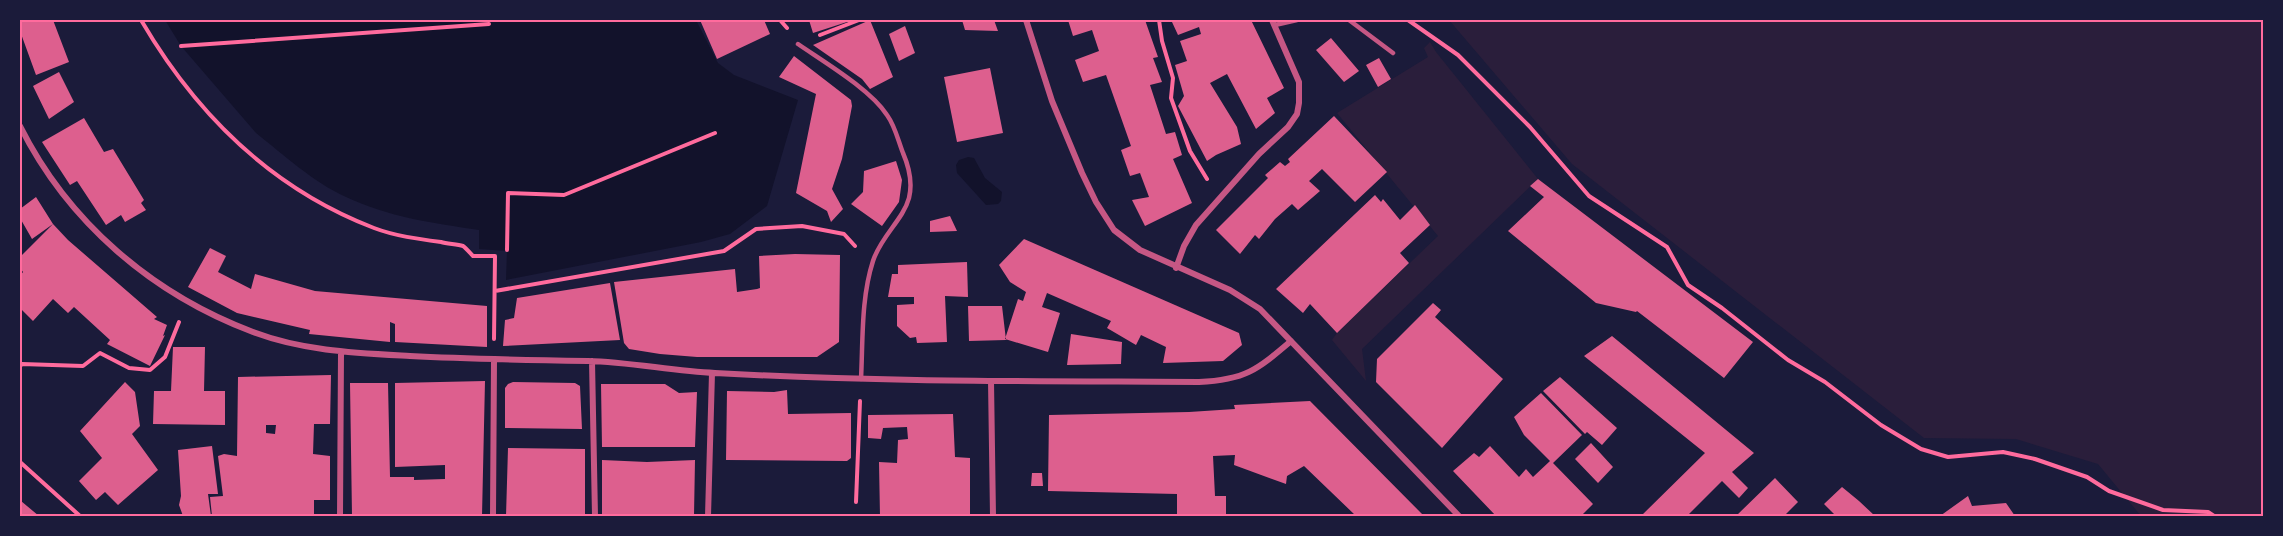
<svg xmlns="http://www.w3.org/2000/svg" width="2283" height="536" viewBox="0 0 2283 536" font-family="'Archivo Narrow',sans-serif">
	<rect width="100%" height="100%" fill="#1b1b3a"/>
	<path fill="#2a1e3b" d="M1449,20H2263V516H2141L2098,464L2016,439L1924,438L1572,164Z
		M1430,42L1436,52L1538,179L1362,349L1366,381L1332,340L1337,333L1438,236L1337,113L1428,57L1424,48Z"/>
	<path fill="#12122b" d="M165,20H696L718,63L734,75L798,100L767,206L730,234L701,242L506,280L507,251L479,249V230C433,223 388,217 346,197C313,182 284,155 256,133L181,46Z
		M968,157L974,158L985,178L1002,192L1001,201L998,204L986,205L957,173L956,165L959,160Z"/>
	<path fill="#dd5f8e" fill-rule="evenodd" d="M20,20H53L69,62L36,75L20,31Z
		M700,20H764L770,34L717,59Z
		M809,20H846L847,22L813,33Z
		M870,20L893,77L870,89L862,79L813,45Z
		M962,20H994L998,31L965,30Z
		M1068,20H1145L1158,57L1153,58L1162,82L1150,85L1166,134L1175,132L1182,155L1173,159L1192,203L1145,226L1132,200L1149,197L1140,173L1130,176L1121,150L1131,146L1106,75L1083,82L1075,60L1099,51L1092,30L1073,36Z
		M1176,20H1251L1284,88L1267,98L1275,113L1256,129L1227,74L1210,83L1237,127L1241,144L1216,155L1207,161L1178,106L1184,96L1175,65L1187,61L1180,41L1201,34L1199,27L1178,35L1172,22Z
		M905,26L915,53L899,61L889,34Z
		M1331,38L1359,71L1344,82L1316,50Z
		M794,56L851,100L852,106L842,159L832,189L843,209L831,222L827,211L796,193L816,94L779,77Z
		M1379,58L1391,79L1378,87L1366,65Z
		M990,68L1003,133L957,142L944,77Z
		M59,72L74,102L49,119L33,86Z
		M1334,116L1387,172L1355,202L1322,169L1309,181L1320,191L1298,210L1292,204L1275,219L1259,239L1255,235L1240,254L1216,230L1268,178L1265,175L1280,162L1285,166L1290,162L1288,159Z
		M84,118L104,152L113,149L144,200L141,203L146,210L125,222L121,215L106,225L77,181L70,185L42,142Z
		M896,161L902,180L899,202L882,226L851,204L863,192L864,171Z
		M1538,179L1753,342L1724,378L1637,311L1636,312L1596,303L1508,231L1544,197L1530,186Z
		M1375,195L1381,202L1383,199L1400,220L1415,205L1430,225L1400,253L1409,263L1337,333L1310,304L1303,313L1276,289Z
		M36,197L53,224L32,239L20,218V209Z
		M950,216L957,231L930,232V221Z
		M53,224L68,240L157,317L154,319L167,325L163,336L165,335L150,366L107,344L110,340L74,307L68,313L53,299L33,321L20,308V276L23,272L20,268V257Z
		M1024,239L1239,333L1242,345L1223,361L1163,363L1166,347L1141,335L1136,345L1107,328L1111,321L1047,293L1042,307L1060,313L1048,352L1005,339L1018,299L1023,301L1026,292L1010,282L999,265Z
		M210,248L226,256L218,272L251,289L255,274L315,291L487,306V347L395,342V324L390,322V342L309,334L310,330L237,313L188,287Z
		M795,254L840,255L839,342L817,357H697L660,354L629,349L624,343L614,282L735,269L737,292L757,289L760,288L759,256Z
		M967,262L968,297L945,296L947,342L917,343L916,337L910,338L897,326V305L914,304V297H888L892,274H898V265Z
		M610,283L620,340L503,346L505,320L514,318L517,298Z
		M1433,303L1441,310L1435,317L1503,379L1442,448L1376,382L1377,359Z
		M968,306H1002L1006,340L969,341Z
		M1071,334L1122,342L1121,364L1067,365Z
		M1612,336L1754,453L1732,472L1748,488L1739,498L1722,481L1687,516H1641L1705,453L1584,356Z
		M173,347H205L204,391H225V425L153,424L154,391H171Z
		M331,375L330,424H314L313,454L330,456V500H314V516H212L210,497L223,496L218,456L224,454L237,456L238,377ZM266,425H276L275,434L266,433Z
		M1560,377L1617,428L1602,445L1587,432L1585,434L1543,391Z
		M485,381L482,516H352L350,383H388L390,477H414V480L445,479V465L395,467V383Z
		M125,382L135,392L140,426L132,434L158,470L118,505L105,492L96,500L79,481L102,458L80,431Z
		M513,382L575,383L580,386L582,429L505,428V388L508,384Z
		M601,384H665L679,393L697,392L695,447H602Z
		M787,390L788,414L851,413V458L847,461L726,460L727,391L774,392Z
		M1541,393L1582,435L1553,463L1593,504L1581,516H1496L1453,471L1474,453L1479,457L1490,446L1519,477L1526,469L1533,477L1550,461L1524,435L1514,417Z
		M1310,401L1424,516H1354L1355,515L1304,466L1287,476L1286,484L1234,465L1235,455L1213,456L1215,496H1226V514L1177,516V494L1048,491L1049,415L1189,412L1235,409L1234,405Z
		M953,414L955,457L970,458V516H880L879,462L897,463L898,440L908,439L907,427L883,428L881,439L868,438V415Z
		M1591,443L1613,467L1598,483L1575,459Z
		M212,446L218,494H208L211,516H183L179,505L181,496L178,450Z
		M508,448L585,449V516H506Z
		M602,460L647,462L695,460L694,516H602Z
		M1032,473H1042L1043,486H1031Z
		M1775,478L1798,502L1784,516H1736Z
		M1842,487L1859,501L1875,516H1836L1824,504Z
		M1968,496L1972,506L2006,503L2015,516H1940Z
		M20,500L21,501L39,516H20Z"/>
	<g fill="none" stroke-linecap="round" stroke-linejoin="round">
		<path stroke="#ff6b9d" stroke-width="4" d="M141,20C196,114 270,188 374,228C395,236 418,239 441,242C447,244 457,244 463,246C466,248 470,253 473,256H495L494,339
			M780,20L787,28
			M1159,20L1162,41L1173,78L1171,98L1190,151L1207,179
			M1408,20L1458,55L1530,127L1589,196L1667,247L1688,285L1722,308L1788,360L1825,382L1881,425L1921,449L1948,457L2003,452L2035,459L2087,477L2109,491L2163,510L2208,512L2214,516
			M820,35L859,20
			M181,46L489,24
			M507,250L508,193L564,195L715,133
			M495,291L724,251L756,229L802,226L844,234L855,246
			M20,366L22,364L83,366L100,353L129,368L150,370L165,357L179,322
			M20,462L80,516
			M856,502L860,401"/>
		<path stroke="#c65784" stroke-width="4.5" d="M1349,20L1393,53
			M1275,25L1297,20
			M798,44C824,62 870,89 887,115C895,126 898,140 903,153C909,167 913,182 909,198C903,220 881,236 873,261C861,298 863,340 861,379"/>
		<path stroke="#c65784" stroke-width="6" d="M1026,20L1052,101L1082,173L1096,202L1114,230L1140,250L1230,290L1260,309L1459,516
			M20,126C68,222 152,294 253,332C303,351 356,353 410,356C469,359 528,360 588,361C630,362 672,371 715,373C876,382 1038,381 1199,382C1245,380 1257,370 1291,341
			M1176,268L1184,246L1196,225L1259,154L1288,127L1297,114L1299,103V82L1272,20
			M592,361L595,516
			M991,381L993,516
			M340,516L341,353
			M493,516L494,360
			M708,516L712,373"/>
	</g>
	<rect width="2283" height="536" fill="none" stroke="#1b1b3a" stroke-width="42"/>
	<rect x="21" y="21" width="2241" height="494" fill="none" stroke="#ff6b9d" stroke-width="2"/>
</svg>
